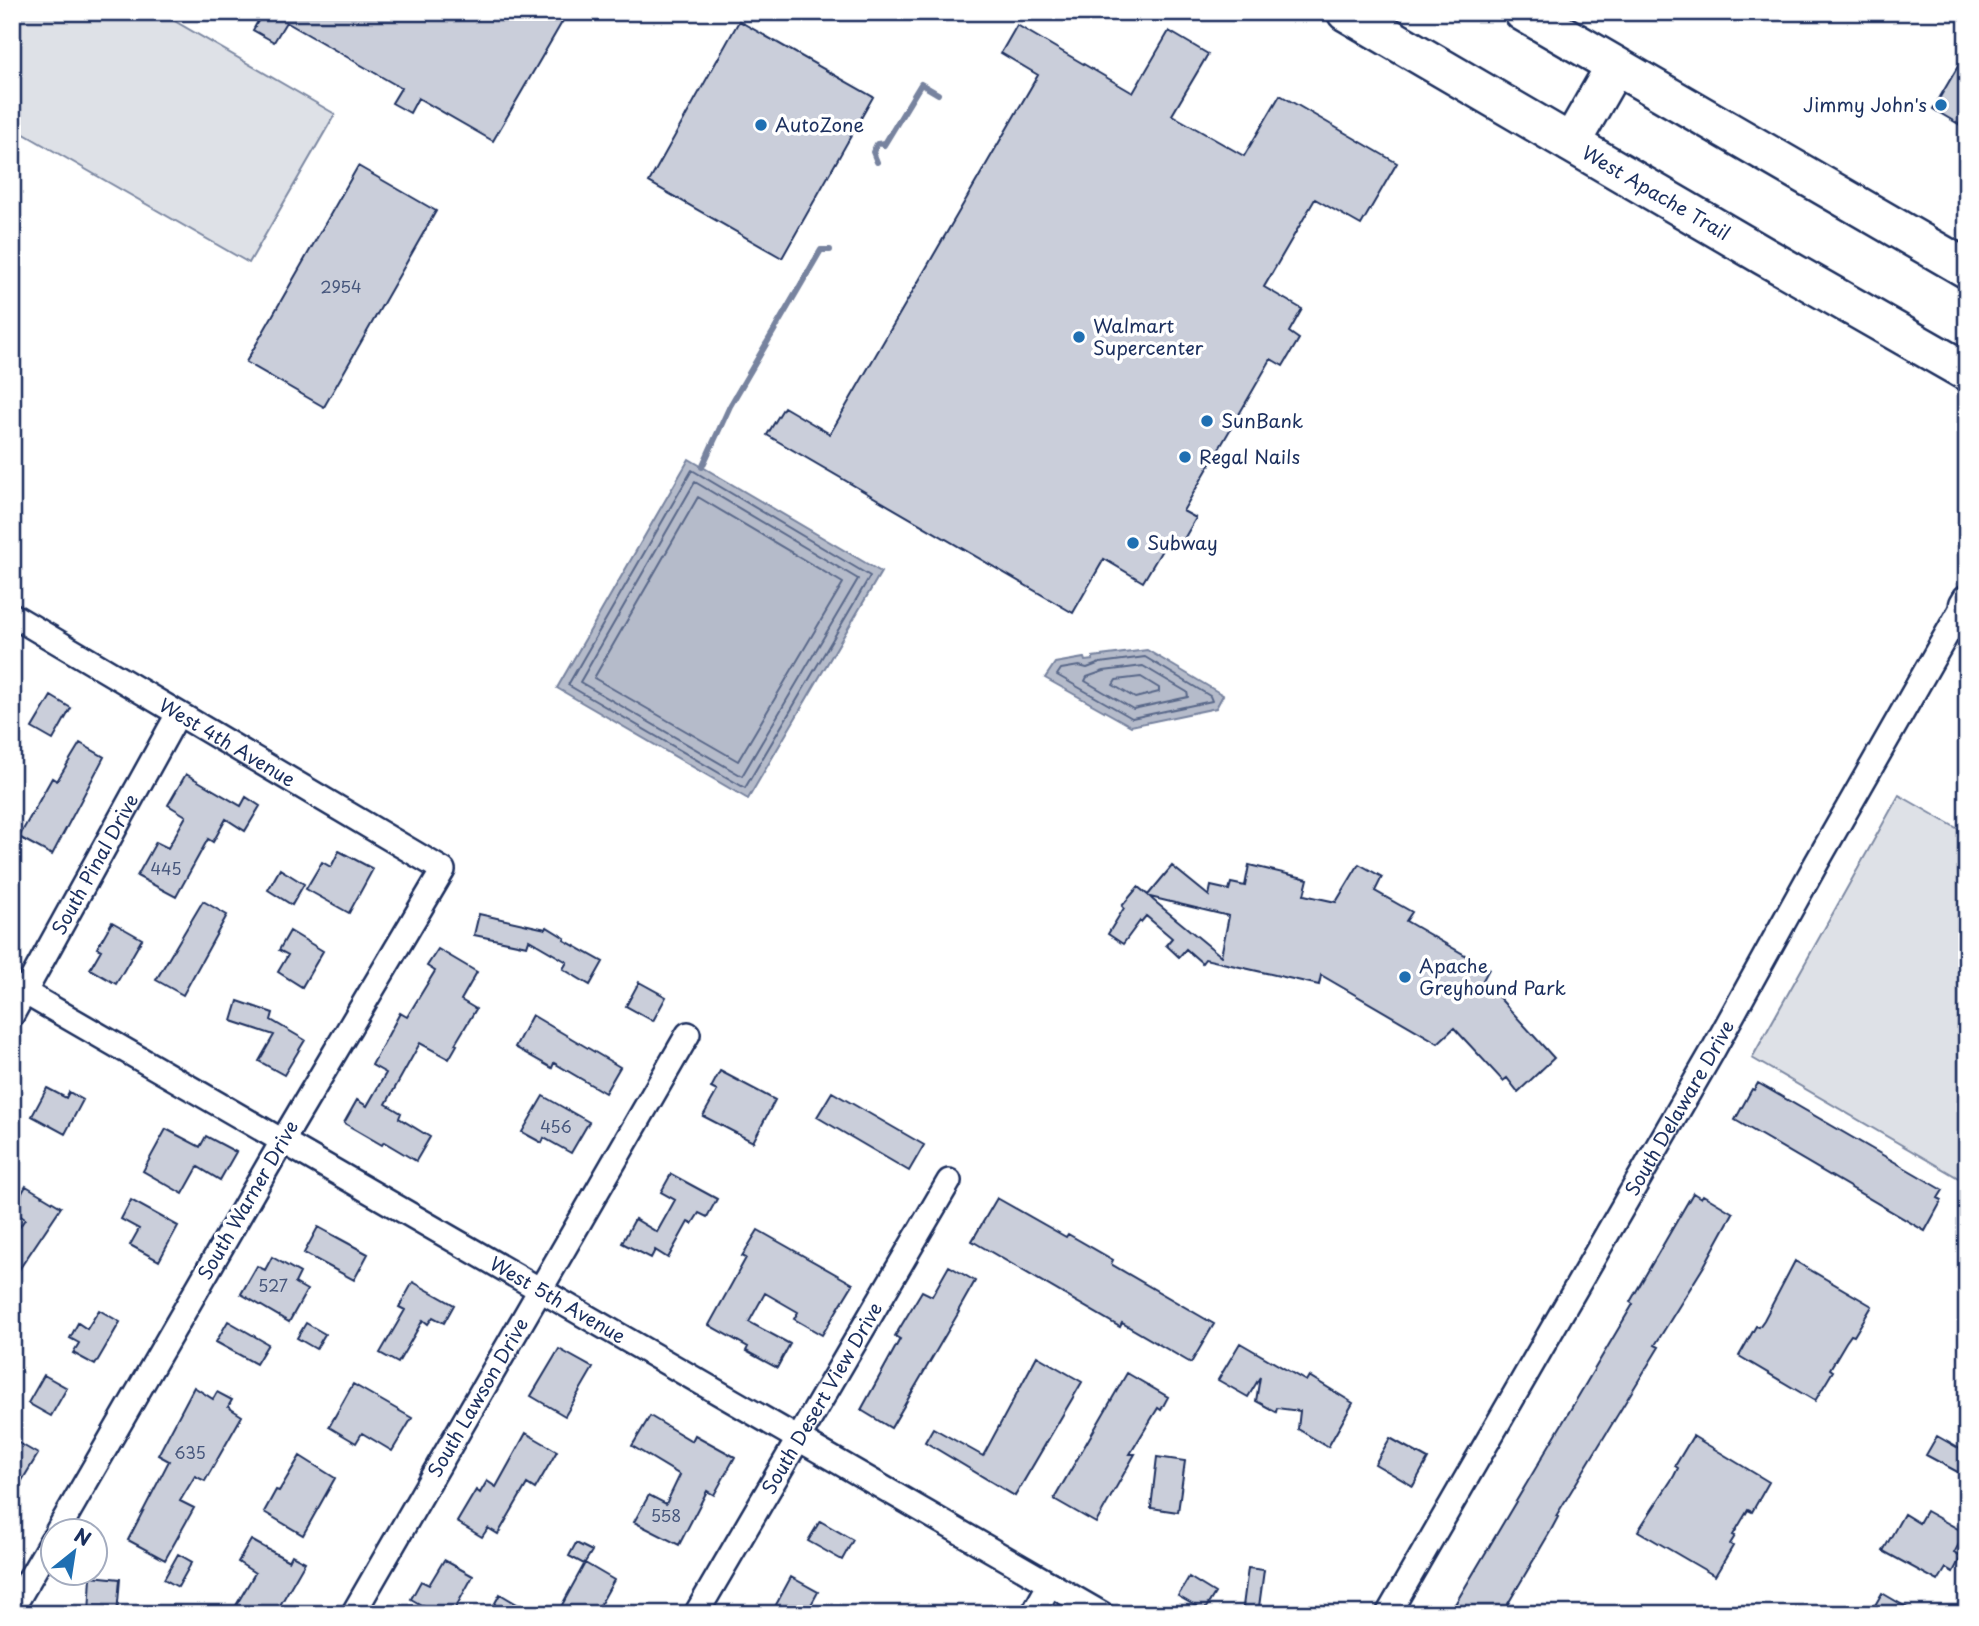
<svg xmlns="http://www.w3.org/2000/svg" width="1979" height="1626" viewBox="0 0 1979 1626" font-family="'Playpen Sans',sans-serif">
	<rect width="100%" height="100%" fill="#fff"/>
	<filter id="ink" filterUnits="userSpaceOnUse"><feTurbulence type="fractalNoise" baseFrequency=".0143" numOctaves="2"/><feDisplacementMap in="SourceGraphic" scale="14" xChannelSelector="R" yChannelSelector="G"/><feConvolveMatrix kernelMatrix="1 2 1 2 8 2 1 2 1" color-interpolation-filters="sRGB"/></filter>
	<g filter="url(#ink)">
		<path fill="#dee1e7" stroke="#7c88a2" stroke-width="2" d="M12,12H159L335,114L249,263L12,127Z
			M1899,795L1967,834V1183L1752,1058Z"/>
		<path fill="#b5bbca" stroke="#77839f" stroke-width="2" d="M689,459L881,572L748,799L557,688Z
			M1147,650L1223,695L1216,708L1131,726L1045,678L1055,663L1084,658L1085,661L1093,660V657Z"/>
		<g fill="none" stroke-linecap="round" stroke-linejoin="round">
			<path stroke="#596789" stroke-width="2" d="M692,470L870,576L745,788L568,685Z
				M695,482L858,579L742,776L580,682Z
				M698,497L843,583L738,761L594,678Z
				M1145,657L1210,696L1212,701L1132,718L1057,675L1061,669L1079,666L1087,668L1100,663Z
				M1143,666L1187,692L1188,697L1133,709L1085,681L1087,677L1104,671Z
				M1141,677L1159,688V692L1135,698L1113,685L1116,680Z"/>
			<path stroke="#77839f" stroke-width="6" d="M884,145L921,84L938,94
				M877,162L873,152L877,144L885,143
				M702,467L730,406L821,250H830"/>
		</g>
		<path fill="#caceda" stroke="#1b2f5e" stroke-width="2" fill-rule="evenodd" d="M263,12H568L493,141L418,98L410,113L392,103L401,88L286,22L274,42L253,30Z
			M739,21L873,97L782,258L649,182Z
			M1017,25L1133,93L1169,31L1208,54L1172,115L1244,156L1280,95L1397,163L1361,225L1315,199L1264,287L1302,309L1289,332L1299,339L1283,366L1271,359L1183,511L1196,518L1180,546L1168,540L1143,582L1104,559L1073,613L767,435L784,407L830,434L1038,75L1001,53Z
			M1967,51V129L1933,109Z
			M358,166L436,211L324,407L246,362Z
			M51,696L71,708L53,740L32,728Z
			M80,743L104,757L52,855L19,837L52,778L57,781Z
			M186,774L241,806L246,797L260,806L245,831L226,819L213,842L208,839L176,897L137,876L156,842L168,848L186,816L168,805Z
			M339,851L373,869L349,913L306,889L322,862L331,867Z
			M1359,864L1382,877L1375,891L1412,912L1406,921L1489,969L1483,980L1554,1058L1518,1092L1507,1078L1503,1081L1454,1028L1438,1043L1321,975L1319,985L1205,959L1202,963L1186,949L1179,957L1166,945L1172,938L1146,916L1141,922L1140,921L1123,944L1108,934L1124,908L1122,906L1138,887L1148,895L1172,866L1209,896L1211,886L1229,890L1231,883L1245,886L1249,865L1308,879L1304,895L1336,902ZM1150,897L1229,916L1221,956L1153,900Z
			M280,869L304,884L292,905L268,890Z
			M203,901L227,915L183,995L156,980Z
			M479,914L546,929L547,927L565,938L564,940L603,962L590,985L563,969L567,962L529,940L527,946L474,935Z
			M112,922L142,939L116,984L90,969L101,950L97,948Z
			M290,931L323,951L302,987L278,972L288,955L279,950Z
			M438,949L477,972L461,1000L476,1009L455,1044L457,1045L449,1059L420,1043L386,1104L401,1113L399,1118L430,1137L416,1161L384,1142L382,1145L344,1123L357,1100L367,1106L386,1073L372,1065L400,1013L407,1017L435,971L427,966Z
			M639,982L666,997L653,1021L626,1006Z
			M238,1001L273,1013L271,1020L305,1040L284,1075L259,1061L274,1035L232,1021Z
			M532,1015L620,1067L605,1093L554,1063L552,1068L515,1047Z
			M720,1071L775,1100L753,1142L703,1116L717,1091L711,1088Z
			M1758,1083L1943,1190L1938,1198L1942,1200L1925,1231L1735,1120L1752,1089L1754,1090Z
			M47,1088L66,1098L69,1092L83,1100L65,1134L32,1116Z
			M832,1092L924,1145L909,1171L817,1117Z
			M543,1096L589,1122L571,1153L544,1138L542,1143L522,1132Z
			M166,1129L200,1147L206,1136L236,1152L220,1180L198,1167L183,1194L143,1171Z
			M671,1174L717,1199L707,1217L699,1213L692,1224L688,1222L668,1258L655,1250L651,1258L622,1243L635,1219L657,1232L675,1200L661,1192Z
			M26,1186L61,1207L12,1280V1238L25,1219L12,1210Z
			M1693,1193L1701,1198L1703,1195L1733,1213L1704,1266L1655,1345L1659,1347L1556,1516L1558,1517L1550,1532L1502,1614H1468L1454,1606L1633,1304L1630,1302Z
			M997,1198L1066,1237L1068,1234L1113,1260L1111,1264L1214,1324L1191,1363L1122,1323L1120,1327L972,1241Z
			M131,1200L178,1226L159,1261L130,1245L139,1229L121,1219Z
			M318,1227L368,1254L354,1280L304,1253Z
			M758,1230L853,1284L822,1335L794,1319L798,1312L765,1293L749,1322L790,1344L777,1368L746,1351L748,1347L709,1325L746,1258L742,1256Z
			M272,1257L300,1273L295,1283L307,1290L289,1322L241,1294L257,1266L265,1270Z
			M1795,1261L1872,1306L1854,1336L1851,1335L1846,1342L1830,1369L1833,1371L1815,1401L1739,1356L1756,1326L1759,1327L1764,1320Z
			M949,1266L975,1281L958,1311L959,1312L891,1428L861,1410L900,1339L895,1336L922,1291L932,1296Z
			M413,1282L454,1305L444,1323L433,1317L428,1324L423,1320L398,1363L380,1353L405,1310L399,1307Z
			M99,1310L120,1322L95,1365L73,1353L79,1343L70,1338L78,1323L87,1329Z
			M228,1321L268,1344L256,1364L216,1342Z
			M306,1323L325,1334L316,1349L297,1338Z
			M1240,1343L1306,1381L1309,1376L1353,1403L1328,1447L1298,1429L1300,1411L1277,1408L1276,1412L1256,1401L1260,1377L1248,1397L1218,1380Z
			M559,1349L593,1368L565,1416L531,1396Z
			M1037,1356L1082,1382L1015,1496L925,1442L933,1428L983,1456Z
			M1127,1373L1168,1397L1161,1410L1158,1408L1130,1454H1135L1096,1523L1054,1499Z
			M44,1375L67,1388L51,1416L28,1403Z
			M353,1384L412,1418L392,1451L362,1433L356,1443L329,1427Z
			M194,1387L213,1399L217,1392L232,1400L228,1407L242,1416L205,1481L195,1476L180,1501L194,1508L165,1560L128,1540L169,1461L158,1455Z
			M650,1416L692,1441L695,1435L735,1457L714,1495L707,1491L679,1545L634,1522L649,1495L666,1504L680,1475L632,1446Z
			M526,1433L557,1451L535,1489L527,1484L498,1534L488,1528L482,1537L457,1522L476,1490L480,1493L487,1481L496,1487Z
			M1693,1436L1769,1482L1752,1512L1748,1510L1733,1535L1735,1536L1730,1544L1733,1546L1715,1576L1638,1531L1674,1476L1678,1468L1675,1466Z
			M1937,1436L1967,1453V1477L1926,1455Z
			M1390,1438L1428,1459L1413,1486L1375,1464Z
			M12,1439L38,1454L12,1497Z
			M300,1456L335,1478L303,1535L264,1512L276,1490L279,1491Z
			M1157,1457L1185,1461L1178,1512L1151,1508Z
			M1926,1511L1965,1533L1954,1553L1961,1557L1953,1572L1946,1568L1938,1581L1883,1551L1904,1514L1919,1523Z
			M820,1521L853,1540L842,1560L808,1541Z
			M251,1540L289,1561L292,1555L305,1562L275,1614H231L255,1573L238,1562Z
			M576,1543L592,1551L584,1564L569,1556Z
			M178,1554L192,1562L178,1587L164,1579Z
			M444,1560L473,1576L452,1614H437L411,1599L421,1581L429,1585Z
			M585,1563L614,1580L595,1614H557Z
			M1248,1568L1264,1570L1258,1614H1242Z
			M91,1576L120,1579L117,1614H89Z
			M791,1577L818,1592L806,1614H771Z
			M1189,1577L1215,1593L1204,1611L1178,1596Z
			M1882,1593L1918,1614H1870Z
			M500,1594L534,1614H489Z"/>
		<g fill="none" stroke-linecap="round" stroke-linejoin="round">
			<g stroke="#1b2f5e" stroke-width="28">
				<g id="minor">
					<path id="s1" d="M12,615L443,870L283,1140L57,1532"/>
					<path id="s2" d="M12,985L1102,1614"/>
					<path id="s3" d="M12,1015L178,714"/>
					<path d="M12,1609L52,1540"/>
					<path id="s4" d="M353,1614L688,1034"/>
					<path id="s5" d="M696,1614L949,1181"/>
					<path d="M1033,1614L1050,1584"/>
					<path id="s6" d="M1388,1614L1711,1054L1817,862L1964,604"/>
				</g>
			</g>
			<g stroke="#1b2f5e" stroke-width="33">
				<path id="tertiary" d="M1964,604L1967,599"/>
			</g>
			<g stroke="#1b2f5e" stroke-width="42">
				<g id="primary">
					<path id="s7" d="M1346,12L1764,256L1967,372"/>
					<path d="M1523,12L1967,269"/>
					<path d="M1571,143L1615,66"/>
				</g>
			</g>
			<use href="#minor" stroke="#fff" stroke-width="23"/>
			<use href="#tertiary" stroke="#fff" stroke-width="28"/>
			<use href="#primary" stroke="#fff" stroke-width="37"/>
		</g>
	</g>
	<g fill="#1f6fb2" stroke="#fff" stroke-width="2.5">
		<circle cx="1941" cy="105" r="7"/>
		<circle cx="761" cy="125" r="7"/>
		<circle cx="1079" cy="337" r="7"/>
		<circle cx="1207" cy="421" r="7"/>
		<circle cx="1185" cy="457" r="7"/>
		<circle cx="1133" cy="543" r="7"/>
		<circle cx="1405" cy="977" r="7"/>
	</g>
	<g text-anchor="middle" stroke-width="7" stroke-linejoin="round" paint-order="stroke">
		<g font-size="16" fill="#47577d">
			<text x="341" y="293">2954</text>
			<text x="166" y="875">445</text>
			<text x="556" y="1133">456</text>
			<text x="273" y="1292">527</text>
			<text x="190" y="1459">635</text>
			<text x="666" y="1522">558</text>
		</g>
		<g font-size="19" fill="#1b2f5e" stroke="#fff" text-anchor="start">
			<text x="1927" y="112" text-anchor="end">Jimmy John's</text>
			<text x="775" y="132">AutoZone</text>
			<text x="1093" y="333">Walmart<tspan x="1093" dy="22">Supercenter</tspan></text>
			<text x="1221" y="428">SunBank</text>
			<text x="1199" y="464">Regal Nails</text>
			<text x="1147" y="550">Subway</text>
			<text x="1419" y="973">Apache<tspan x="1419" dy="22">Greyhound Park</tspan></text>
		</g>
		<g font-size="19" fill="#1b2f5e" stroke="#fff">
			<text dy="7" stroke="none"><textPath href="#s7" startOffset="359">West Apache Trail</textPath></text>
			<text dy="7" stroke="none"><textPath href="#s1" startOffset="250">West 4th Avenue</textPath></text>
			<text dy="7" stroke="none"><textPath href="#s3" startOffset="172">South Pinal Drive</textPath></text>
			<text dy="7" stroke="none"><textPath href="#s6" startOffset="584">South Delaware Drive</textPath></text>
			<text transform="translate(248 1200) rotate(-60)" y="7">South Warner Drive</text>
			<text dy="7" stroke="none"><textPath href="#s2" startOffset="630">West 5th Avenue</textPath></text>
			<text dy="7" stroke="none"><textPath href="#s4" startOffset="250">South Lawson Drive</textPath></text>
			<text dy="7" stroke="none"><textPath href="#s5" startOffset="250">South Desert View Drive</textPath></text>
		</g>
	</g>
	<rect width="1979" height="1626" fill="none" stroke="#fff" stroke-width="42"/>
	<rect x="21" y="21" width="1937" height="1584" fill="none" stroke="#1b2f5e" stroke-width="2.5" filter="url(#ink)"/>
	<g transform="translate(74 1552) rotate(30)"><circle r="33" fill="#ffffff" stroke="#a4acbf" stroke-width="2"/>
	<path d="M0-5L12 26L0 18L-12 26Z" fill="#1f6fb2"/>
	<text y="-10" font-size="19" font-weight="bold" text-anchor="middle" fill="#1b2f5e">N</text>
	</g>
</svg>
